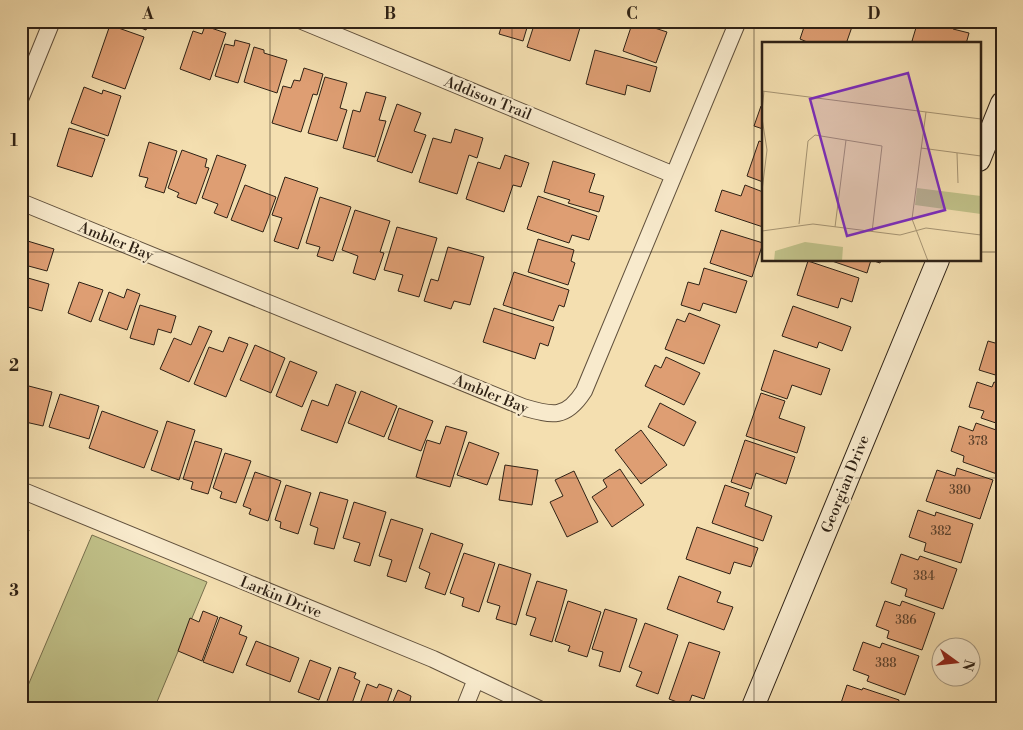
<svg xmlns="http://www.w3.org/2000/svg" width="1023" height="730" viewBox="0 0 1023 730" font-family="'Libre Bodoni',serif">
	<rect width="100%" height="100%" fill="#f4dfb0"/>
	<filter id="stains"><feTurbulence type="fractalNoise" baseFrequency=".004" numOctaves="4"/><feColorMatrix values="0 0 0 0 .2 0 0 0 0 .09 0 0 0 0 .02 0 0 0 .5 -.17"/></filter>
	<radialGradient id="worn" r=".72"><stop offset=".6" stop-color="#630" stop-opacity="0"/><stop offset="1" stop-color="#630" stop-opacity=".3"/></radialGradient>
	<path fill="#c0c088" stroke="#77704e" d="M92,535L207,582L154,709H21V702Z"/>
	<path fill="#de9e73" stroke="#2e2115" d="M123,21H149L146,30Z
		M503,21H529L523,41L499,34Z
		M541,21H582L570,61L527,47L535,22L540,23Z
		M633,21L667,32L656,63L623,51Z
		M806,21H854L846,44H812L800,39Z
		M918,21H955L953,29L969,33L966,44H921L912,41Z
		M110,25L144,37L125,89L92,77Z
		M205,26L226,33L210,80L180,69L193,31L202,34Z
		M235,40L250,44L238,83L215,76L225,44L234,46Z
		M254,47L264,50V53L287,60L277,93L244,82Z
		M595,50L657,67L650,92L627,85L625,95L586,84Z
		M304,68L323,74L317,95L313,94L301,132L272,123L283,86L291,88L294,80L300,81Z
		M325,77L347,83L340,108L347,110L337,141L308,133Z
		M84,87L102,94L103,90L121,96L108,136L71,123Z
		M366,92L386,97L379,120L386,121L375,157L343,148L353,110L360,112Z
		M397,104L421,113L414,131L426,135L412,173L377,161Z
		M761,106L763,107V129L754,126Z
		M69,128L105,139L92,177L57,166Z
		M455,129L483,138L477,158L469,155L457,194L419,182L433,138L451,143Z
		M759,141L763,142V182L747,176Z
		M149,142L177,151L164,193L145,187L148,178L139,176Z
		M182,150L207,159L205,167L209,168L196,204L177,197L179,193L168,188Z
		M217,155L246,165L227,218L214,213L218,204L202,198Z
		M505,155L529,163L521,187L513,185L504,212L466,199L478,162L500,169Z
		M553,161L595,174L589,192L604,196L599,212L568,203L570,200L544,192Z
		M285,177L318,188L298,249L274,241L282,218L272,215Z
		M245,185L276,197L263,232L231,220Z
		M745,185L763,192V227L715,211L722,190L741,196Z
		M538,196L597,216L589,240L572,235L569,243L527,229Z
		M320,197L351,207L333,261L317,256L320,247L306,243Z
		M355,210L390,221L380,252L384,253L375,280L353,273L358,256L342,250Z
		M397,227L437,238L419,297L398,291L403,275L384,270Z
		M721,230L763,243L752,277L710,263Z
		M21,239L54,249L47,271L21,264Z
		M538,239L574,250L571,261L575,263L568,285L528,272Z
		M448,247L484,257L470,305L454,301L451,309L424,301L431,279L438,281Z
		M829,260H881L880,263L871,260L867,273Z
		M808,261L859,278L852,302L841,298L838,308L797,295Z
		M704,268L747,281L736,313L703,303L700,311L681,305L688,282L699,285Z
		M514,272L569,290L564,307L559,305L553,321L503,305Z
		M21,276L49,284L42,311L21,305Z
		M79,282L103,290L91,322L68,313Z
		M127,289L140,294L127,330L99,320L109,292L124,298Z
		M140,305L176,316L171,333L158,329L154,345L130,338Z
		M793,306L851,327L842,351L819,342L817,348L782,336Z
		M494,308L554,327L548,346L540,343L535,359L483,342Z
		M689,313L720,325L704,364L665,349L677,319L685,322Z
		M21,315L28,317L22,340H21Z
		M199,326L212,331L189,382L160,369L174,338L191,345Z
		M229,337L248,344L226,397L194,384L209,347L223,352Z
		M988,341L1002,345V377L979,370Z
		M255,345L285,358L271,393L240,380Z
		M774,350L830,369L821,395L792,385L787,399L761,390Z
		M666,357L700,373L684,405L645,386L655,365L661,368Z
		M290,361L317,372L302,407L276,396Z
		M977,382L992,387L994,382L1002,385V425L981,418L984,411L969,407Z
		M21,384L52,392L43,426L21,421Z
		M336,384L356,392L337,443L301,430L312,400L328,406Z
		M361,391L397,406L384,437L348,423Z
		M761,393L785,401L779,418L805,427L797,453L746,436Z
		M60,394L99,406L89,439L49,427Z
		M660,403L696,422L684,446L648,427Z
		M399,408L433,421L421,451L388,439Z
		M102,411L158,431L144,468L89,448Z
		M167,421L195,430L179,480L151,470Z
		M976,423L1002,432V461L997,474L963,462L964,456L951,451L959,426L973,431Z
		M446,426L467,432L450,487L416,477L427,440L440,444Z
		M641,430L667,465L641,484L615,450Z
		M745,440L795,457L786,484L756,473L751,489L731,482Z
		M195,441L222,449L208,494L191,489L193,482L183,479Z
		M469,442L499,453L487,485L457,475Z
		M225,453L251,461L236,503L220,498L222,492L213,488Z
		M505,465L538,470L532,505L499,500Z
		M957,468L993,480L980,519L926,501L937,470L955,476Z
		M620,469L644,505L612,527L592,497L607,487L603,480Z
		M574,471L598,522L567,537L550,502L563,496L555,480Z
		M255,472L281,481L268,521L249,514L251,509L243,506Z
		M286,485L311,493L298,534L280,528L281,522L275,520Z
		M725,485L749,493L745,506L772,516L763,541L712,523Z
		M320,492L348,500L334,549L314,544L318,528L310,525Z
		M354,502L386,512L370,566L354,561L360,543L343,538Z
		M918,510L935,516L936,512L973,524L961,563L924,551L926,543L909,537Z
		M391,519L423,529L406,582L387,576L392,560L379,556Z
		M21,527L29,530L21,548Z
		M697,527L758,548L751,567L734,562L730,574L686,559Z
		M431,533L463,544L445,595L425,588L430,573L419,568Z
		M464,553L495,563L479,612L462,606L464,598L450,593Z
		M901,554L918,560L920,556L957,569L943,609L905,596L907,589L891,583Z
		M499,564L531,574L516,625L496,619L500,606L487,602Z
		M679,576L721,592L717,602L733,607L724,630L667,609Z
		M537,581L567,590L552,642L530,635L536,618L526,615Z
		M568,601L601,612L587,657L568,651L570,646L555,641Z
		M885,601L900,606L902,601L935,613L922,650L887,638L889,631L876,626Z
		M605,609L637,619L620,672L599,666L603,652L592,649Z
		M203,611L218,617L202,661L178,651L190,618L199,622Z
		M220,617L242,626L239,634L247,637L233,673L203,662Z
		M645,623L678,635L658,694L636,686L642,672L629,667Z
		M256,641L299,658L290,682L246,665Z
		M689,642L720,652L704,699L692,695L688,706L669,699Z
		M863,642L880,648L882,643L919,656L905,695L867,681L869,676L853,670Z
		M310,660L331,668L319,700L298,692Z
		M339,667L356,673L354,678L360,681L350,709H340L326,704Z
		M367,684L377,688L379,684L392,689L385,709H358Z
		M847,685L862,690L863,688L899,700L896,709H839Z
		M398,690L411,696L410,701L418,704L417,709H390Z"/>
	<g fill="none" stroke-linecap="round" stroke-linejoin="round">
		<g stroke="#60503c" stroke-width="18">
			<path id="street" d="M302,21L674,175
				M21,97L52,21
				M21,202L523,407C553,416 566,419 584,391L738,21
				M21,490L433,659L539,709
				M464,709L476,679"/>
		</g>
		<g stroke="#2e2115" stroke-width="24">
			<path id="secondary" d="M979,160L1002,103
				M752,709L938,260"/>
		</g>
		<use href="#street" stroke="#f8eacc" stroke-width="16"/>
		<use href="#secondary" stroke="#f8eacc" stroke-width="22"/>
	</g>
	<path fill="none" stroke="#2e2115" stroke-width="1" stroke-opacity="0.55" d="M270,21V709M512,21V709M754,21V709M21,252H763M979,252H1002M21,478H1002"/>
	<g text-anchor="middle" stroke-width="4.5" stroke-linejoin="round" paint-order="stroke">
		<g font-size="12" fill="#5a402c">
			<text x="978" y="445">378</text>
			<text x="960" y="494">380</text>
			<text x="941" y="535">382</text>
			<text x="924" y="580">384</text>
			<text x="906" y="624">386</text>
			<text x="886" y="667">388</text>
		</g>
		<g font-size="15" fill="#2e2115" stroke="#f8eacc">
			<text transform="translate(488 98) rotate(22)" y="5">Addison Trail</text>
			<text transform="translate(116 241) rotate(22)" y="5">Ambler Bay</text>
			<text transform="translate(491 394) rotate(22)" y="5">Ambler Bay</text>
			<text transform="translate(845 484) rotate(-68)" y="5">Georgian Drive</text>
			<text transform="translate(281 597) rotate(22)" y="5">Larkin Drive</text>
		</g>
	</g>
	<g transform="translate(762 42)">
		<rect width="219" height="219" fill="#f4dfb0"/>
		<path d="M155,146L219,154V172L153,163ZM43,200L81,205L80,219H12L13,209Z" fill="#c0c088"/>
		<path fill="none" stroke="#a59372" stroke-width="1" d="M0,49L219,77M0,69L2,49M164,70L150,177L166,219M0,76L5,108L0,149M159,106L219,114M195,111L196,141M37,182L46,99L53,93L120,104L110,190M73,185L84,98M0,189L51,182L138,193L164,186L219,193"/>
		<path fill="#7b2cbf" fill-opacity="0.15" stroke="#7b2cbf" stroke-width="2.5" d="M146,31L183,168L85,194L48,57Z"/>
		<rect width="219" height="219" fill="none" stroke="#2e2115" stroke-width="2.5"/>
	</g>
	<rect width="1023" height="730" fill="none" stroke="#f4dfb0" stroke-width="55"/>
	<g transform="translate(956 662) rotate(105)"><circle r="24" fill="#f8eacc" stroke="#a79a83"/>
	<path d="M0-4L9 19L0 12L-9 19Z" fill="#8f2418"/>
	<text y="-8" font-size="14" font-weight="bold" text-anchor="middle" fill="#2e2115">N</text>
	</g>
	<rect x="28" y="28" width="968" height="674" fill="none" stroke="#2e2115" stroke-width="2"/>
	<g font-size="16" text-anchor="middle" font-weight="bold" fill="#2e2115">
		<text x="148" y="19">A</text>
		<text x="390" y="19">B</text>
		<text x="632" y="19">C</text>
		<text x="874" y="19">D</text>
		<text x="14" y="146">1</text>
		<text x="14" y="371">2</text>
		<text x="14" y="596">3</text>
	</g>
	<rect width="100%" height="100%" filter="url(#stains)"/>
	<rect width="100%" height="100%" fill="url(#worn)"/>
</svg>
